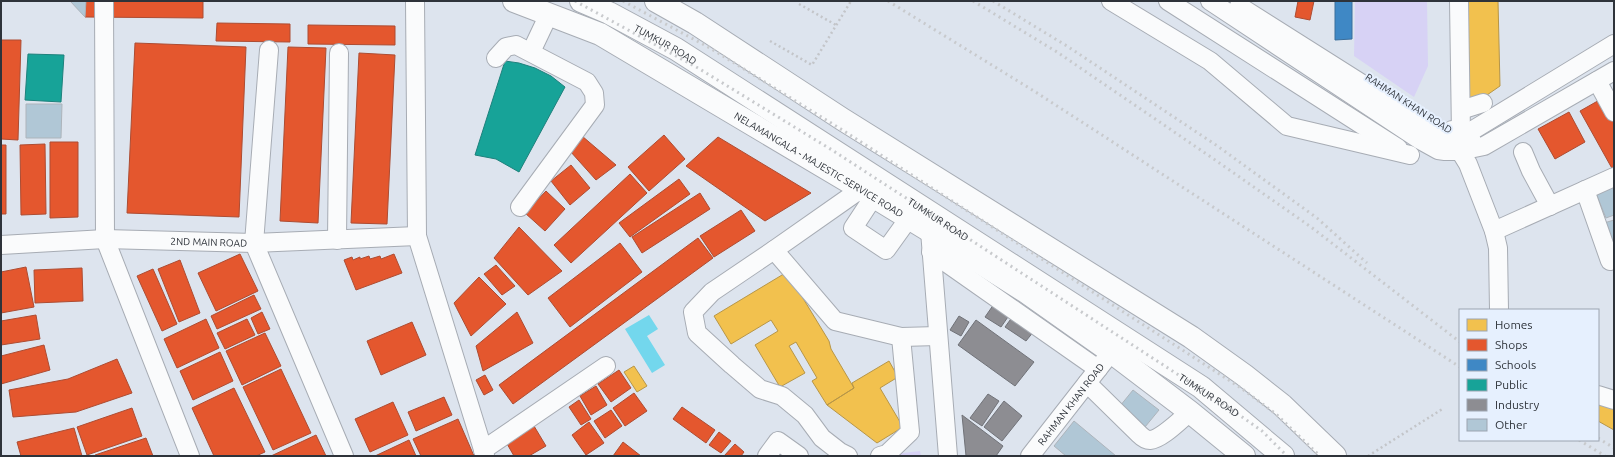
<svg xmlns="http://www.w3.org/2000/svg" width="1615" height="457" viewBox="0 0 1615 457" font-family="Ubuntu,sans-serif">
	<rect width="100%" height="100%" fill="#dde4ee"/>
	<path fill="#d7d2f5" d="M1355,1H1427L1428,66L1414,97L1354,56Z
		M920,451L921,456H895V454Z"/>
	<path fill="#73d7ed" d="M649,315L658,329L647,336L665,365L652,373L625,329Z"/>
	<path fill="#f2c14e" stroke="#b79648" d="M1466,1H1498L1500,86L1487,95L1468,99Z
		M787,272L829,341L831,349L854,388L827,405L812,381L817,378L796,342L789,346L805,373L780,387L755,345L778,331L771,320L731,344L714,316Z
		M889,361L898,377L880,388L903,427L877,443L827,405L854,388L852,383Z
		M634,366L647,386L637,392L624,372Z
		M1603,398L1614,404V430L1598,421V407Z"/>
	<path fill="#e4572e" stroke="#ad4c32" d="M86,1H203V18L85,17Z
		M1298,1H1314L1310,20L1295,17Z
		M217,23L290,24V42L216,41Z
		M308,25L395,26V45L308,44Z
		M1,40H21L18,140L1,139Z
		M135,43L246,47L239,217L127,213Z
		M288,47L326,48L318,223L280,221Z
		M359,53L395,55L387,224L351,223Z
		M1603,98L1614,118V172L1580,111Z
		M1569,112L1585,142L1555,159L1538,129Z
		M664,135L685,159L649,191L628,167Z
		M582,136L616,165L596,180L570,151Z
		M718,137L811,193L765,221L686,166Z
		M50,142H78V217L50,218Z
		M45,144L46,214L21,215L20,145Z
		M1,145H6V214H1Z
		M571,165L590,188L570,205L551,181Z
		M630,174L647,193L571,263L554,245Z
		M679,179L690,194L630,237L619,223Z
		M546,191L565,209L545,231L525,213Z
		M700,193L710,209L642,253L632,237Z
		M741,210L755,231L714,257L700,236Z
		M519,227L562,271L528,295L494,258Z
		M698,238L713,258L513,404L499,385Z
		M620,243L642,272L570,327L548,298Z
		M240,254L258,291L216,311L198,273Z
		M394,254L402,273L356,290L344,260L352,257L353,260L360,257V259L369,256L370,259L380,256L381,259Z
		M180,260L200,313L179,322L158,269Z
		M496,265L515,286L502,295L484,274Z
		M26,267L34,307L1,313V272Z
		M82,268L83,301L35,303L34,270Z
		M153,269L177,324L162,331L137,276Z
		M479,277L506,304L471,336L454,303Z
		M254,295L261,309L217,329L211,316Z
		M262,312L270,329L258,334L251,318Z
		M517,312L533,343L483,371L476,346Z
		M36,315L40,339L1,345V321Z
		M206,319L219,348L177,368L164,339Z
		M247,319L255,335L225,349L217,333Z
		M412,322L426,355L381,375L367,341Z
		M265,333L281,366L242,385L226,351Z
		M44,345L50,370L1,384V356Z
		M220,352L233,381L193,400L180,371Z
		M117,359L132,393L76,412L13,417L9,390L68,379Z
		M281,369L311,433L273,450L243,387Z
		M619,370L631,388L611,402L598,384Z
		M485,375L493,390L484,395L476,380Z
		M596,386L607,405L591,415L580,396Z
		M234,388L265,452L256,456H214L192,408Z
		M634,393L647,411L625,426L613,408Z
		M444,397L452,415L416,431L408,412Z
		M579,400L591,419L581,425L569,407Z
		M393,402L408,435L370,452L355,419Z
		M682,407L715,430L706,443L673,419Z
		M132,408L142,436L87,455L77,427Z
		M611,410L622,426L605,438L594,421Z
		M458,419L474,456H421L413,439Z
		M589,422L604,443L586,455L572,435Z
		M534,426L546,446L529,456H514L506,442Z
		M74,428L82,456H21L17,442Z
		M719,432L731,441L721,453L709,445Z
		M316,435L326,456H271Z
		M146,438L153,456H95V455Z
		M409,440L416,456H375Z
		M623,442L641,456H613Z
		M735,444L744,452L741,456H724Z"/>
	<path fill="#3f88c5" stroke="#3a6e9b" d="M1335,1H1352V39L1335,40Z"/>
	<path fill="#17a398" stroke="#1e817c" d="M28,54L64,55L61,102L25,100Z
		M505,61L519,63L535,68L551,76L565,87L519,172L496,159L475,155Z"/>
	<path fill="#8d8d92" stroke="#707278" d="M994,304L1010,314L1001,327L985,317Z
		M959,316L969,322L961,336L950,330Z
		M1013,316L1034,331L1026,341L1005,327Z
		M976,320L1034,362L1015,386L958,345Z
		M988,394L999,401L982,426L970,418Z
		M1004,401L1022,416L1002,441L984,427Z
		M962,415L1003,446L996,456H966Z"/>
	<path fill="#b0c7d6" stroke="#adb4bb" d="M70,1H86L85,17Z
		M26,104H62L61,138H26Z
		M1614,183V215L1606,218L1595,191Z
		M1614,220V251L1604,223Z
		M1133,390L1159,410L1145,427L1120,406Z
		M1074,421L1116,456H1066L1054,446Z"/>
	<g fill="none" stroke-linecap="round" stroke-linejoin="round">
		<g stroke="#a7acb4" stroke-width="20">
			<g id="minor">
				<path d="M104,1L105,239L190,456"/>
				<path d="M415,1L417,236L485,456"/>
				<path d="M1111,1L1210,61L1287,126L1410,155"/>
				<path d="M1168,1L1398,148"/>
				<path d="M1210,1L1420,140L1438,150L1445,151H1460L1484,146L1614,71"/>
				<path d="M1459,1L1461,134"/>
				<path d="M1239,6L1454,142L1472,141"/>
				<path d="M269,50L254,243L344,456"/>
				<path d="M531,52L549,14"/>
				<path d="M496,58L506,47L516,45L587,82L594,93L595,105L520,207"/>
				<path d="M1597,81L1614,112"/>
				<path d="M1461,110L1483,103"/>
				<path d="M1452,130L1461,134L1473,130L1614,44"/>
				<path d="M1460,151L1468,164L1494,231L1498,248L1499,310"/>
				<path d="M1523,152L1531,171L1550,206"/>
				<path d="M1585,190L1610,261"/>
				<path d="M874,196L853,228L886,250L909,218"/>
				<path d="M930,231L948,456"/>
				<path d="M1494,231L1614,177"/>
				<path d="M337,240L339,53"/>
				<path id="s1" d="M1,245L105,239L254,243L417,236"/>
				<path d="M774,250L835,321L901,337L938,336"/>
				<path d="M931,252L1098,369"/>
				<path d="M1087,383L1139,434C1142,437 1146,440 1150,440C1162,439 1181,419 1190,412"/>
				<path d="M1598,395L1614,400"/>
				<path d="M483,450L606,366"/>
				<path d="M767,456L778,441L799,456"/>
				<path d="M848,456L840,452L822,438L805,415L782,396L760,389L732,365L697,333L693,312L712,292L774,250L861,189"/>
				<path d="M880,456L887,454L910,432L901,337"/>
				<path id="s2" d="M1030,456L1105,360"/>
			</g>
		</g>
		<g stroke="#a7acb4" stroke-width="24">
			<g id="major">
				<path id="s3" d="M514,1L600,34L861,189L930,231L1026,292L1111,352L1190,412L1244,456"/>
			</g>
		</g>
		<g stroke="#a7acb4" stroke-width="24">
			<g id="highway">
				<path id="s4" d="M581,1L609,13L676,49L1201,387L1283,456"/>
				<path d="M656,1L695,23L842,119L1191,337L1244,375L1282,405L1335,456"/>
			</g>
		</g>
		<path stroke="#c3c5c9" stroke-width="2.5" stroke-dasharray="2 3" stroke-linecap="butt" d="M799,4L836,25
			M770,41L812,65L851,1
			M1368,456L1444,408"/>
		<use href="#minor" stroke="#fafbfc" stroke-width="18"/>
		<use href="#major" stroke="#fafbfc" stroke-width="22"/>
		<use href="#highway" stroke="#fafbfc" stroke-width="22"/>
		<g stroke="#c8cacd" stroke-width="3" stroke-dasharray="2 4" stroke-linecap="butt">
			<path id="s5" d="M575,1L698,68L832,150L1228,407L1262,431L1287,456"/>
			<path d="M623,1L710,48L844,131L1241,388L1276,414L1320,456"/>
			<path d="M888,1L1034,91L1460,367"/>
			<path d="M973,1L1057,52L1208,155L1311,227L1460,342"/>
			<path d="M993,1L1067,46L1216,145L1317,218L1367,263"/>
			<path d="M1598,438L1614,448"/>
			<path d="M1579,440L1605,456"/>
		</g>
	</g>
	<g text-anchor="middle" stroke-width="4" stroke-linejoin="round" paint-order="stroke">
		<g font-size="10" fill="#2e333a" stroke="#e6f0fe">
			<text dy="4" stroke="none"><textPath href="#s4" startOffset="95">TUMKUR ROAD</textPath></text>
			<text transform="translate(1409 103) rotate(33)" y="4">RAHMAN KHAN ROAD</text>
			<text dy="4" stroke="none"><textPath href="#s3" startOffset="347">NELAMANGALA - MAJESTIC SERVICE ROAD</textPath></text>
			<text dy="4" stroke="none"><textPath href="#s5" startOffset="424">TUMKUR ROAD</textPath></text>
			<text dy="4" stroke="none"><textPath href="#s1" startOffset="208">2ND MAIN ROAD</textPath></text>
			<text dy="4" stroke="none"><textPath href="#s5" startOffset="747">TUMKUR ROAD</textPath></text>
			<text dy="4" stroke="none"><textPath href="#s2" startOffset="66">RAHMAN KHAN ROAD</textPath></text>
		</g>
	</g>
	<rect width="1615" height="457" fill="none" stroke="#2e333a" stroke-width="4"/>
	<rect x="1459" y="309" width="140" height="132" fill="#e6f0fe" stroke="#9ca4b0"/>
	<rect x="1467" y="319" width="20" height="12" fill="#f2c14e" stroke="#9ca4b0"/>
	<text x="1495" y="329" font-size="12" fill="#2e333a">Homes</text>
	<rect x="1467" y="339" width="20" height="12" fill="#e4572e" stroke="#9ca4b0"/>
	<text x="1495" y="349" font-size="12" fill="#2e333a">Shops</text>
	<rect x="1467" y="359" width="20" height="12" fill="#3f88c5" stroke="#9ca4b0"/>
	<text x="1495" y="369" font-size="12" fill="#2e333a">Schools</text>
	<rect x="1467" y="379" width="20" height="12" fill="#17a398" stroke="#9ca4b0"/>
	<text x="1495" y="389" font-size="12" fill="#2e333a">Public</text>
	<rect x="1467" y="399" width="20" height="12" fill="#8d8d92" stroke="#9ca4b0"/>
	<text x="1495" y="409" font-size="12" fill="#2e333a">Industry</text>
	<rect x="1467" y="419" width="20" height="12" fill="#b0c7d6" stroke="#9ca4b0"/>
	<text x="1495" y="429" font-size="12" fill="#2e333a">Other</text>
</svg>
